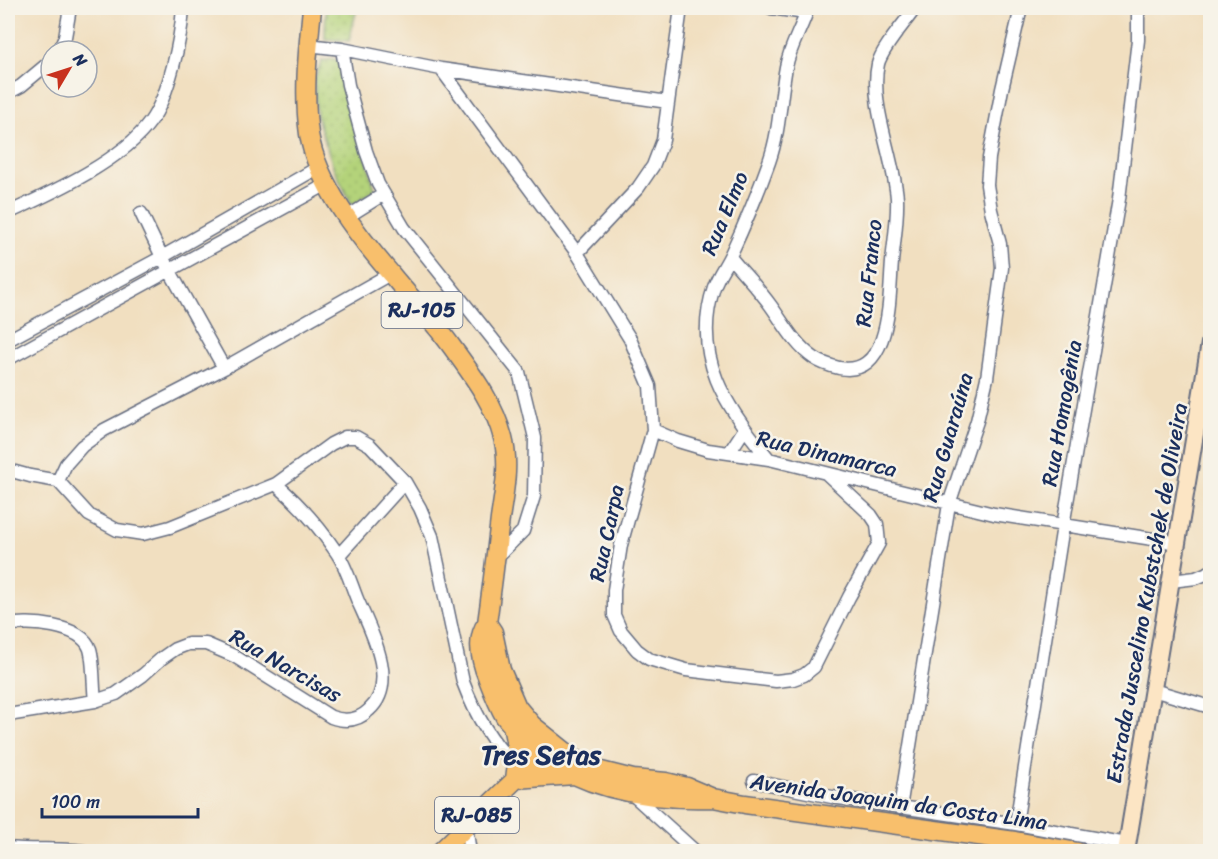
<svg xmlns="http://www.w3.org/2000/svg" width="1218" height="859" viewBox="0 0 1218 859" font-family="Sriracha,sans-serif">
	<defs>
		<pattern id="park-dots" width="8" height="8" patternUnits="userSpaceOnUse" patternTransform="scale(1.5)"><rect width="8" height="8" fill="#b4d37a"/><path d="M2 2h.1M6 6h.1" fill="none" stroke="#9ab56c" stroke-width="1.8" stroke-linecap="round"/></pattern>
	</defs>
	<rect width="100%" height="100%" fill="#f7f3e8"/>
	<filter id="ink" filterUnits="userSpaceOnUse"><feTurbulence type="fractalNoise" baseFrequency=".0167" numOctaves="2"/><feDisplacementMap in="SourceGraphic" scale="12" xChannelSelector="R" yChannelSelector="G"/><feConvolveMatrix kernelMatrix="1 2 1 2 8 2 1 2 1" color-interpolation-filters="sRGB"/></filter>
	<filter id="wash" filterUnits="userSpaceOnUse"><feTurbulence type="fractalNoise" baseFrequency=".008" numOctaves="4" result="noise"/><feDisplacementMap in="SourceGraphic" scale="24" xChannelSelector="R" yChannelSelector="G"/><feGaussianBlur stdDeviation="1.35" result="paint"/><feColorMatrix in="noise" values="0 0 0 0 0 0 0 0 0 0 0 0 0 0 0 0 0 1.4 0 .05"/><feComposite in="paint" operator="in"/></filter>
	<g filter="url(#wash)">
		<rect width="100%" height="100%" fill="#f1dfc0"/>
		<path fill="url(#park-dots)" stroke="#68816c" stroke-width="1.5" d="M326,8H357L349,41L325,39Z
			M333,59L341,62L375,190L352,205L334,169L317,117L314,80L322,61Z"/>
	</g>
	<g filter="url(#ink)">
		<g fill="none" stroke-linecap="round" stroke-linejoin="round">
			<g stroke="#666d80" stroke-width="15">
				<path id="street" d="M771,8L806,13
					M308,45L342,49L441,69L668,102
					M342,49L348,85L366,151L378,184L404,228L519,372L535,438L534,496L523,531L495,559
					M59,51L65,37L70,8
					M441,69L577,253L630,339L650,386L653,430L621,545L614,590V615L621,631L637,650L649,659L686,670L776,681L793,679L804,675L814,667L849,597L879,543L877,524L871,515L827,474
					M8,93L21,86L51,61
					M8,213C51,193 122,161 150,122C169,96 181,39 183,8
					M141,213L162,257L224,368
					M347,217L384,194
					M577,253L638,188L653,166L663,140L681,8
					M730,257C743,273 759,289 771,306C784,324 795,345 814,358C821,363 831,366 839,368C892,378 889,296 892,262C894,241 898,219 897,198C894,158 869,103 878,64C882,48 905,23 915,8
					M8,340L162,257L319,167
					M8,359L327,184
					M653,430L678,441L708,450L769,459L994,514L1178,543
					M729,453L744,430
					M769,459C726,408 691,356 714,287C718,275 726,265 731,254C745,224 758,193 769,162C780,131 780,99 786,67C790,46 802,28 808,8
					M8,470L30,476L58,481
					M58,481L89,515L117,530L143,534L170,527L276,484L331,444L345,437H356L370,445L405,482L420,508L432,536L463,682C475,714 491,743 516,766
					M58,481L66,464L82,446L104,430L224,368L390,274
					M339,555L405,482
					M1171,581L1196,578L1210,572
					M8,625C28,621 81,624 90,649C94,662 93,686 95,701
					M1153,690L1210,707
					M8,715L95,701L116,694L143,675L162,658L175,649L188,644H206L234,656L331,717C345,722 358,721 369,710C400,683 370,629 357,599C351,584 346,566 337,553C319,526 299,504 276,484
					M754,781L832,797L1016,824L1127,844
					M632,794L696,852
					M900,808L949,504L977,421L987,378L1002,268L1000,244L991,210L987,185L989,158L1002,89L1021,8
					M1016,824L1063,526L1119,199L1138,40V8
					M466,827L470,852
					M8,848C35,851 62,847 89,852"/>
			</g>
			<g stroke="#666d80" stroke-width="20">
				<path id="secondary" d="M1126,852L1210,343"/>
			</g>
			<g stroke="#666d80" stroke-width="21">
				<path id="primary" d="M312,8C308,50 303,92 309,134C317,184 359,237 391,274C411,299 434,321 452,347C473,376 494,403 503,438C510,464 504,492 500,519C496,554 492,588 487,623C475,639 481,662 488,679C493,692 498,705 505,717C510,724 518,731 524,737C530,744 536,751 543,757C592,792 655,800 713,798
					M487,623L493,632L501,670L517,707L532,725L572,757L597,770L633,779L666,782L687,787L713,798L745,804L1015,841L1078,852
					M512,725L518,756L515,779
					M515,779L575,775
					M440,852L541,755"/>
			</g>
			<use href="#street" stroke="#fff" stroke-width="12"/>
			<use href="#secondary" stroke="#fce5c4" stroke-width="16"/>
			<use href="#primary" stroke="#f8bf6c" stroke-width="18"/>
		</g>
	</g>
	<g text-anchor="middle" stroke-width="5" stroke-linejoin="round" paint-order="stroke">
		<g fill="#f7f3e8" stroke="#5d6a87" stroke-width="1.5">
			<rect x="381.5" y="292" width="81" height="36" rx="4.5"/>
			<rect x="435" y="797" width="84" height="36" rx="4.5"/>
		</g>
		<g font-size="21" font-weight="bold" fill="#1b2f5e">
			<text x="422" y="317">RJ-105</text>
			<text x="477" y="822">RJ-085</text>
		</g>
		<g font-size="22" fill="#1b2f5e" stroke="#f7f3e8">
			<text transform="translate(724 213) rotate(-67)" y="8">Rua Elmo</text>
			<text transform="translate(868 273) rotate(-84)" y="8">Rua Franco</text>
			<text transform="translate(1061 413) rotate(-80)" y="8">Rua Homogênia</text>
			<text transform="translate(947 437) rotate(-74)" y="8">Rua Guaraúna</text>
			<text transform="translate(827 453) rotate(13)" y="8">Rua Dinamarca</text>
			<text transform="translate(606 533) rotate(-78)" y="8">Rua Carpa</text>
			<text transform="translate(1146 593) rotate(-80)" y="8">Estrada Juscelino Kubstchek de Oliveira</text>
			<text transform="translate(286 665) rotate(30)" y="8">Rua Narcisas</text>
			<text transform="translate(899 801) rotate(8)" y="8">Avenida Joaquim da Costa Lima</text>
		</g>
		<g font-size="26" font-weight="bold" fill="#1b2f5e" stroke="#f7f3e8">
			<text x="541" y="764">Tres Setas</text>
		</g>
	</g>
	<rect width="1218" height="859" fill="none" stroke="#f7f3e8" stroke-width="30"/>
	<g transform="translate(69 69) rotate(51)"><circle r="28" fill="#f7f3e8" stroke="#9fa5b1" stroke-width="1.5"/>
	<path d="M0-4.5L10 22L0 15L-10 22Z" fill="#c8321e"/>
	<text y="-9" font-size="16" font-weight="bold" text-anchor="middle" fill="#1b2f5e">N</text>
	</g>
	<path d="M42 808v9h156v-9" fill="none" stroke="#1b2f5e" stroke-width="3"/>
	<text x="51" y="808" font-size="18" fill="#1b2f5e" stroke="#f7f3e8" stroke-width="4.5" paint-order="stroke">100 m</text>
</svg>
